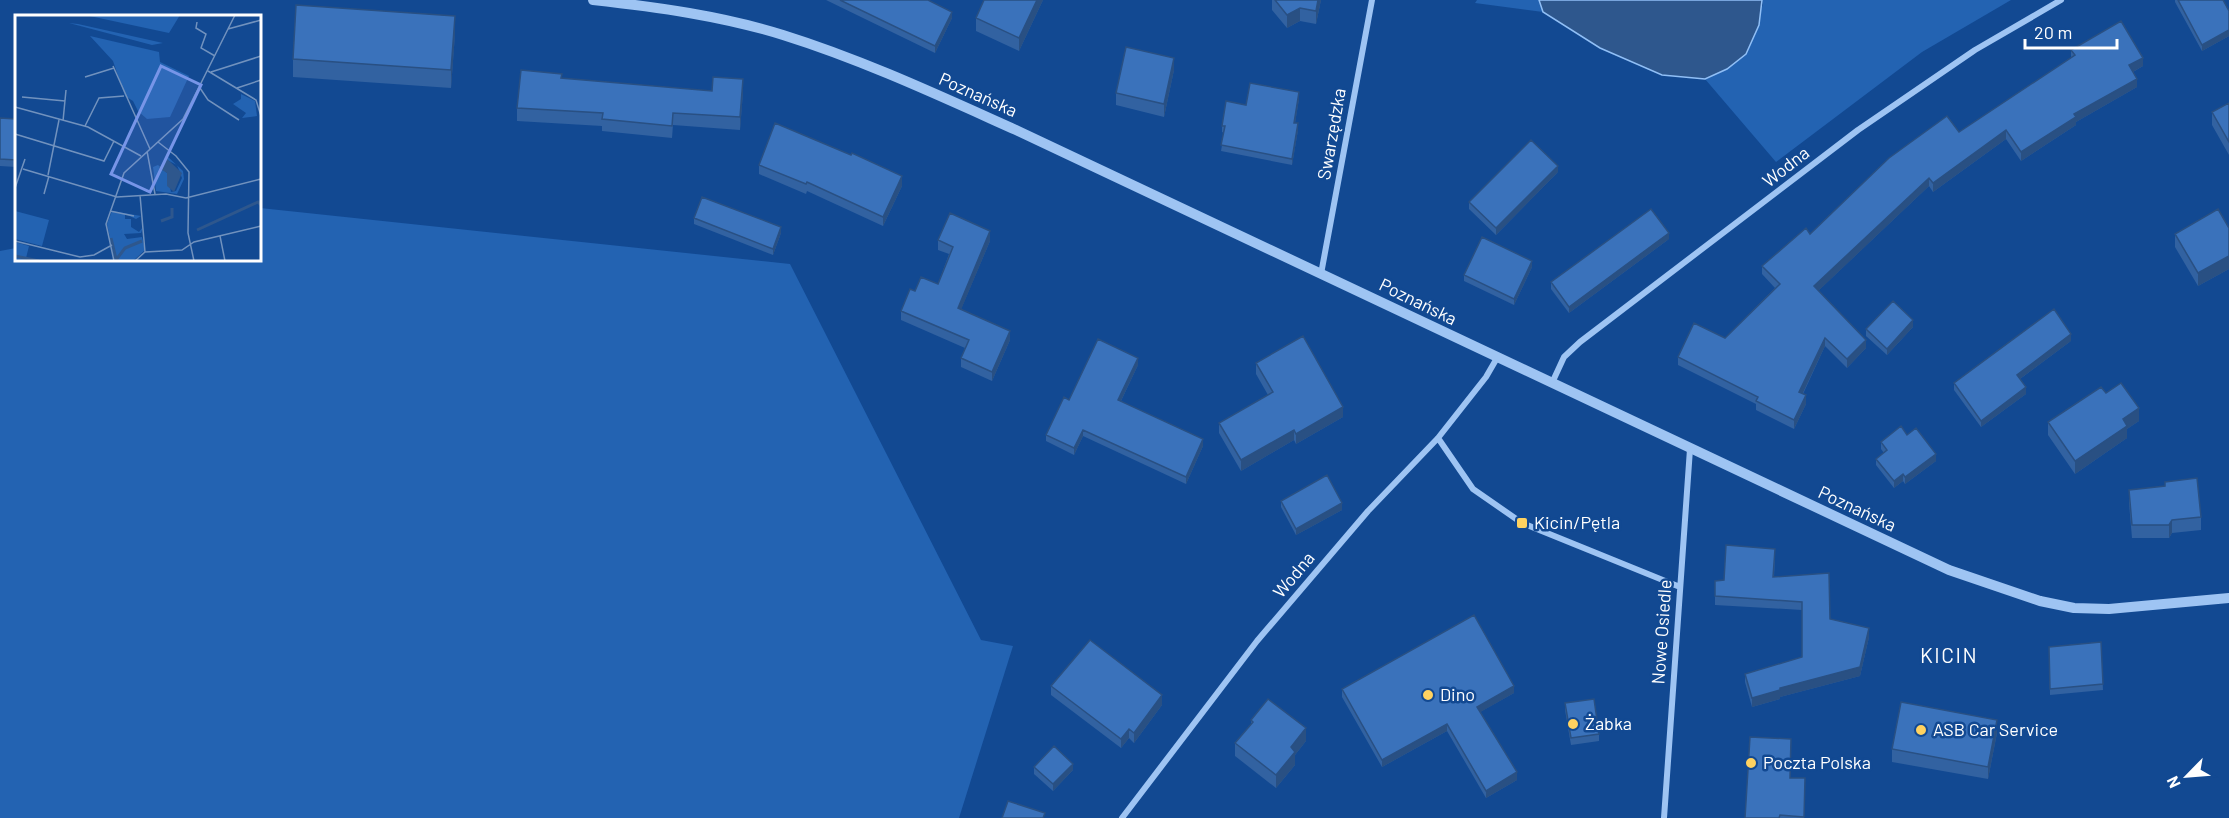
<svg xmlns="http://www.w3.org/2000/svg" width="2229" height="818" viewBox="0 0 2229 818" font-family="Barlow,sans-serif">
	<rect width="100%" height="100%" fill="#124992"/>
	<path fill="#2363b2" d="M1477,0H1539L1543,12L1475,3Z
		M1762,0H2011L1922,52L1776,162L1705,79L1727,69L1763,5Z
		M260,208L790,264L981,640L1013,646L959,818H0V251L16,248V260H260Z"/>
	<path fill="#2e578d" stroke="#90bff6" stroke-width="1.5" d="M1539,0H1762L1759,25L1746,54L1727,69L1705,79L1662,75L1600,48L1543,12Z"/>
	<g fill="none" stroke-linecap="round" stroke-linejoin="round">
		<path stroke="#9ec4f3" stroke-width="6" d="M1321,274L1372,0
			M1552,383L1564,357L1580,342L1858,130L1975,50L2061,0
			M1438,438L1473,489L1522,523L1680,587
			M1122,818L1257,641L1368,511L1438,438L1486,377L1497,358
			M1664,818L1690,449"/>
		<path stroke="#9ec4f3" stroke-width="10" d="M593,0C657,7 722,16 783,35C863,60 940,96 1016,130L1949,570L2040,601L2074,608L2109,609L2229,598"/>
	</g>
	<path fill="#3262a1" d="M826,0H928L952,18L935,53Z
		M1043,0L1019,51L976,31V18Z
		M1272,0H1321L1316,24L1300,21L1287,28L1272,10Z
		M2175,0H2223L2229,11V36L2202,51L2175,2Z
		M455,34L451,88L293,77V59Z
		M2071,50L2143,66L2133,72L2137,87L2076,122V125L2021,161L2006,139L1933,192L1929,186L1818,291L1866,348L1847,368L1825,346L1803,394L1806,404L1794,429L1756,410V404L1678,365V357L1725,338L1775,288L1762,274V266L1959,132L2071,58Z
		M1174,70L1164,117L1116,105V93Z
		M562,78L712,91L743,92L740,130L673,125L672,138L602,131V126L517,121V108Z
		M1299,99L1295,123L1298,130L1292,165L1221,151L1224,133L1222,132V126L1246,105Z
		M2229,103V155L2212,125V112Z
		M0,118L16,119V167L0,166Z
		M759,165L902,186L883,226L807,191L806,194L759,174Z
		M1558,172L1496,235L1469,209V202Z
		M694,218L781,233L773,255L694,224Z
		M2229,228V269L2198,286L2175,247V234Z
		M1669,239L1569,313L1551,289V282Z
		M938,240L990,241L961,309L1010,340L992,381L961,367V358L965,348L901,320V311L915,291L938,284L949,254L938,250Z
		M1532,267L1514,305L1464,281V275Z
		M1913,327L1887,355L1866,336V329Z
		M2071,341L2020,379L2026,394L1981,427L1954,390V383Z
		M1256,363L1343,417L1296,444L1294,440L1241,471L1219,433V423L1268,395L1256,374Z
		M1138,365L1121,401L1203,446L1186,484L1083,436L1074,455L1046,441V435L1069,400Z
		M2139,421L2127,429V438L2075,474L2048,435V422Z
		M1907,435L1936,461L1905,484L1903,481L1894,488L1876,465V459L1884,453L1881,449V442Z
		M2129,490L2201,517V530L2172,533L2169,538H2132L2129,503Z
		M1281,501L1342,510L1296,535L1281,507Z
		M1775,558L1774,577L1830,619L1869,637L1860,676L1780,697V699L1752,707L1745,682V674L1802,657V610L1715,605V581L1724,580Z
		M2101,642L2103,690L2050,695L2049,647Z
		M1051,686L1162,705L1134,743L1129,738L1121,748L1051,695Z
		M1342,689L1514,693L1480,712L1517,780L1486,798L1447,731L1382,767L1342,697Z
		M1565,703L1599,734V741L1571,745L1565,710Z
		M1251,720L1306,741L1295,755V765L1276,788L1235,756V743L1251,724Z
		M1997,733L1988,779L1892,762V749Z
		M1791,752L1790,778L1805,791L1804,818H1745Z
		M1034,767L1073,770L1053,791L1034,774Z"/>
	<path fill="#295083" d="M1037,0H1043L1019,51V38Z
		M1318,0H1321L1316,24V11Z
		M1300,8V21L1287,28V15Z
		M952,12V18L935,53V46Z
		M455,16V34L451,88V70Z
		M2229,30V36L2202,51V45Z
		M1174,58V70L1164,117V104Z
		M2143,58V66L2129,74V65Z
		M743,79V92L740,130V117Z
		M2137,79V87L2076,122V125L2021,161V152L2074,114Z
		M1299,92V99L1294,129V123Z
		M1298,123V130L1292,165V159Z
		M2006,130V139L1933,192V183Z
		M1558,166V172L1496,235V228Z
		M902,176V186L883,226V217Z
		M1929,178V186L1814,295V286Z
		M781,227V233L773,255V249Z
		M990,231V241L958,317V308Z
		M1669,233V239L1569,313V307Z
		M2229,256V269L2198,286V273Z
		M1532,261V267L1514,305V299Z
		M1913,320V327L1887,355V349Z
		M1010,331V340L992,381V372Z
		M2071,334V341L2017,381V375Z
		M1825,338V346L1799,401V392Z
		M1866,340V348L1847,368V359Z
		M1138,358V365L1118,407V400Z
		M2026,387V394L1981,427V421Z
		M1806,395V404L1794,429V420Z
		M1343,407V417L1296,444V434Z
		M2139,408V421L2127,429V438L2075,474V461L2123,419Z
		M1083,430V436L1074,455V448Z
		M1294,430V440L1241,471V460Z
		M1203,439V446L1186,484V477Z
		M1936,454V461L1905,484V477Z
		M1903,474V481L1894,488V481Z
		M1342,503V510L1296,535V529Z
		M2172,520V533L2169,538V525Z
		M1869,628V637L1860,676L1780,697V699L1752,707V698L1780,688Z
		M1514,686V693L1477,714V707Z
		M1162,695V705L1134,743V733Z
		M1997,720V733L1988,779V767Z
		M1447,724V731L1382,767V760Z
		M1306,728V741L1295,755V765L1276,788V775L1291,747Z
		M1129,729V738L1121,748V739Z
		M1073,764V770L1053,791V784Z
		M1517,772V780L1486,798V791Z"/>
	<path fill="#3a72bb" stroke="#295083" stroke-width="1.5" d="M840,0H928L952,12L935,46Z
		M984,0H1037L1019,38L976,18Z
		M1275,0H1318L1316,11L1300,8L1287,15Z
		M2178,0H2223L2229,11V30L2202,45Z
		M296,5L455,16L451,70L293,59Z
		M2121,21L2143,58L2129,65L2137,79L2074,114L2076,117L2021,152L2006,130L1933,183L1929,178L1814,286L1866,340L1847,359L1825,338L1799,392L1806,395L1794,420L1756,401L1758,397L1678,357L1694,323L1725,338L1780,284L1762,266L1806,228L1810,234L1889,158L1947,116L1959,132L2075,55L2071,50Z
		M1126,47L1174,58L1164,104L1116,93Z
		M521,70L562,74L561,78L712,91L713,77L743,79L740,117L673,113L672,126L602,119L603,113L517,108Z
		M1250,83L1299,92L1294,123H1298L1292,159L1221,145L1225,126H1222L1226,101L1246,105Z
		M2229,103V142L2212,112Z
		M0,118L16,119V160L0,159Z
		M775,123L851,155L852,153L902,176L883,217L807,182L806,184L759,165Z
		M1531,140L1558,166L1496,228L1469,202Z
		M702,197L781,227L773,249L694,218Z
		M1651,209L1669,233L1569,307L1551,282Z
		M2218,209L2229,228V256L2198,273L2175,234Z
		M950,213L990,231L958,308L1010,331L992,372L961,358L969,340L901,311L910,289L915,291L921,277L938,284L953,247L938,240Z
		M1482,237L1532,261L1514,299L1464,275Z
		M1893,301L1913,320L1887,349L1866,329Z
		M2054,309L2071,334L2017,375L2026,387L1981,421L1954,383Z
		M1303,336L1343,407L1296,434L1294,430L1241,460L1219,423L1273,392L1256,363Z
		M1098,339L1138,358L1118,400L1203,439L1186,477L1083,430L1074,448L1046,435L1064,397L1069,400Z
		M2121,383L2139,408L2123,419L2127,426L2075,461L2048,422L2101,387L2106,393Z
		M1901,426L1907,435L1916,428L1936,454L1905,477L1903,474L1894,481L1876,459L1887,450L1881,442Z
		M1327,475L1342,503L1296,529L1281,501Z
		M2197,478L2201,517L2172,520L2169,525H2132L2129,490L2165,486V482Z
		M1726,545L1775,549L1773,577L1829,573L1830,619L1869,628L1860,667L1780,688V690L1752,698L1745,674L1802,657V602L1715,596V581L1724,580Z
		M1474,615L1514,686L1477,707L1517,772L1486,791L1447,724L1382,760L1342,689Z
		M1090,640L1162,695L1134,733L1129,729L1121,739L1051,686Z
		M2101,642L2103,684L2050,689L2049,647Z
		M1268,699L1306,728L1291,747L1295,752L1276,775L1235,743L1253,722L1251,720Z
		M1594,699L1599,734L1571,738L1565,703Z
		M1901,702L1997,720L1988,767L1892,749Z
		M1750,737L1791,739L1790,778H1805L1804,817L1780,815L1779,818H1745Z
		M1054,746L1073,764L1053,784L1034,767Z
		M1008,801L1045,813L1043,818H1002Z"/>
	<g fill="#ffd260" stroke="#124992" stroke-width="2">
		<rect x="1516" y="517" width="12" height="12" rx="3"/>
		<circle cx="1428" cy="695" r="6"/>
		<circle cx="1573" cy="724" r="6"/>
		<circle cx="1921" cy="730" r="6"/>
		<circle cx="1751" cy="763" r="6"/>
	</g>
	<g text-anchor="middle" stroke-width="5" stroke-linejoin="round" paint-order="stroke">
		<g font-size="18" fill="#fff" stroke="#124992">
			<text transform="translate(978 95) rotate(24)" y="6">Poznańska</text>
			<text transform="translate(1332 134) rotate(-80)" y="6">Swarzędzka</text>
			<text transform="translate(1786 167) rotate(-38)" y="6">Wodna</text>
			<text transform="translate(1418 302) rotate(26)" y="6">Poznańska</text>
			<text transform="translate(1857 509) rotate(25)" y="6">Poznańska</text>
			<text transform="translate(1294 575) rotate(-50)" y="6">Wodna</text>
			<text transform="translate(1662 632) rotate(-86)" y="6">Nowe Osiedle</text>
		</g>
		<g font-size="18" fill="#fff" stroke="#124992" text-anchor="start">
			<text x="1534" y="529">Kicin/Pętla</text>
			<text x="1440" y="701">Dino</text>
			<text x="1585" y="730">Żabka</text>
			<text x="1933" y="736">ASB Car Service</text>
			<text x="1763" y="769">Poczta Polska</text>
		</g>
		<g font-size="21" letter-spacing="1.5" fill="#fff" stroke="#124992">
			<text x="1949" y="663">KICIN</text>
		</g>
	</g>
	<g transform="translate(15 15)">
		<rect width="246" height="246" fill="#124992"/>
		<path d="M70,0H165L154,18ZM54,8L63,9L148,28L137,30ZM75,21L144,37L145,47L174,61L155,102L132,104L123,96L118,86L110,81L98,46ZM226,79L240,86L242,101L227,103L231,98L218,89L226,84ZM152,141L168,156L169,164L162,179L141,176L138,152L143,150L152,158L156,177L161,176L167,163L162,150L150,144ZM0,196L34,205L27,231L0,224ZM97,196L126,201L121,204L110,199V204H116V212L124,217L128,212L126,218L109,219L112,224L127,222L130,235L118,246H100L92,209ZM0,227L14,231L11,243L29,246L0,245Z" fill="#2363b2"/>
		<path d="M152,144L167,158L159,177L152,171V158L144,153Z" fill="#2e578d"/>
		<path fill="none" stroke="#2e578d" stroke-width="3" d="M146,206L157,202V193M182,215L243,187L246,190M96,223L101,244M0,241L24,246M101,245L110,233L127,226"/>
		<path fill="none" stroke="#7192be" stroke-width="1.5" d="M182,7L181,13L191,19L186,33L200,41M213,14L246,5M98,51L135,134M193,56L241,85L246,101M196,57L246,41M70,62L99,53M185,73L193,85L224,105M222,73L246,65M7,82L50,86M0,92L73,112L126,141M48,106L51,75M70,111L84,83L109,81M0,119L89,146L99,126M143,127L161,141L174,157L173,218L179,246M132,136L140,179M8,154L102,182L151,179L171,183L246,164M33,160L44,105M0,173L10,144M29,179L34,161M125,180L130,237M95,196L119,201M205,221L210,246M0,226L65,242L79,240L97,230M99,246L91,209L109,158L168,104L220,0M120,246L130,237L167,235L179,227L246,211"/>
		<path fill="#7795e8" fill-opacity="0.15" stroke="#7795e8" stroke-width="3" d="M146,51L186,70L135,177L96,159Z"/>
		<rect width="246" height="246" fill="none" stroke="#fff" stroke-width="3"/>
	</g>
	<g transform="translate(2187 776) rotate(245)" stroke="#124992" stroke-width="4.5" paint-order="stroke">
	<path d="M0-4.5L10 22L0 15L-10 22Z" fill="#ffffff"/>
	<text y="-9" font-size="16" font-weight="bold" text-anchor="middle" fill="#ffffff">N</text>
	</g>
	<path d="M2025 39v9h92v-9" fill="none" stroke="#ffffff" stroke-width="3"/>
	<text x="2034" y="39" font-size="18" fill="#ffffff" stroke="#124992" stroke-width="4.5" paint-order="stroke">20 m</text>
</svg>
